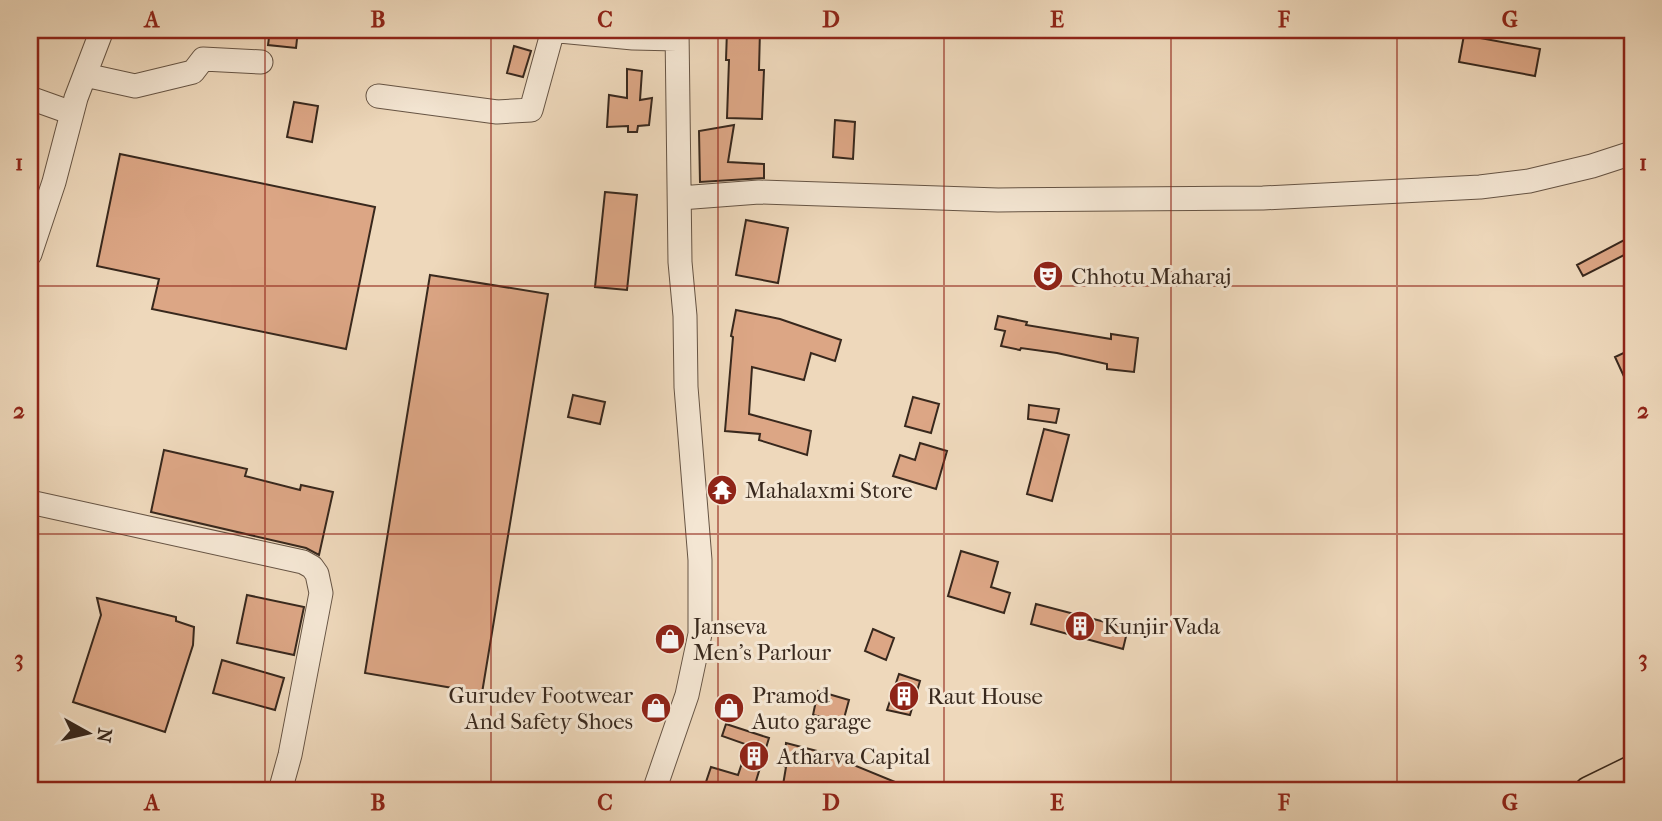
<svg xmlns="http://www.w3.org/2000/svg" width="1662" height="821" viewBox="0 0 1662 821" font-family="'IM FELL French Canon',serif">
	<rect width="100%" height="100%" fill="#eed8bb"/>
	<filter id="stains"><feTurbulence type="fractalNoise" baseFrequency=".00286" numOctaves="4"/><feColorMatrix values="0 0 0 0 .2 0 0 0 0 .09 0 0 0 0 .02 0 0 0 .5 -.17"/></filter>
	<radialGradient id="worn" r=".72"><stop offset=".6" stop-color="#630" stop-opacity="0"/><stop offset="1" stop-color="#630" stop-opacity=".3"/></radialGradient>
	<path fill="#dca685" stroke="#38281d" stroke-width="2" d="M270,30H298L296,48L268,45Z
		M727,30H760L759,70H764L762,119L727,118L729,60H726Z
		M1464,35L1540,49L1535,76L1459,62Z
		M514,46L531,51L523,77L507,73Z
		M627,69L642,71L640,100L652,98L649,125L638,126L637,132H628V126L607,127L609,95L627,98Z
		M294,102L318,106L312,142L287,137Z
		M835,120L855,122L853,159L833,157Z
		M734,125L728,162L764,164V178L700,182L699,131Z
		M120,154L375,207L346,349L152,309L159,279L97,266Z
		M605,192L637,195L627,290L595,287Z
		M746,220L788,228L778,283L736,275Z
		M1626,239L1632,251L1583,276L1577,265Z
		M430,275L548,294L482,693L365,673Z
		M736,310L780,319L841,340L835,361L811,353L804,380L752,367L749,414L811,431L807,455L759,440L760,434L725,431L733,337L731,336Z
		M998,316L1027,322L1026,325L1111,339V334L1138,338L1134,372L1107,369V364L1057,353L1021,348L1020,350L1001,346L1005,331L995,329Z
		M1632,349V394L1615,357Z
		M573,395L605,402L600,424L568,417Z
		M913,397L939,404L931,433L905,426Z
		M1029,405L1059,409L1056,423L1028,419Z
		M1044,429L1069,435L1052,501L1027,494Z
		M920,443L947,451L936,489L893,476L900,455L915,460Z
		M164,450L247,469L245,476L300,490L301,485L333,492L319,555L306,548L151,512Z
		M961,551L998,562L991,587L1010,593L1004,613L948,596Z
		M247,595L304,607L294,655L237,643Z
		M97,598L176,617V621L194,627L193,645L165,732L73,702L101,615Z
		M1036,604L1128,628L1123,649L1031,624Z
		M873,629L894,638L886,660L865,651Z
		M222,660L284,678L275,710L213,693Z
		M899,674L920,681L910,715L887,710Z
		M818,691L849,700L843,722L813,715Z
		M726,724L769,738L753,791H703L711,767L738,775L748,745L722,736Z
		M786,743L852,760L851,764L917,791H782L786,767L784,766Z"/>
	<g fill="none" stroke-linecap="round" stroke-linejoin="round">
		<g stroke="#665444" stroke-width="25">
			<path id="minor" d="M549,30L633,38L677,39
				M85,75L135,86L193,72L203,59L261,62
				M378,96L497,112L531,110L553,30
				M30,98L72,113
				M680,198L759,192L998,200L1263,198L1480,187L1529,181L1592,166L1632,153
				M30,254L54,182L76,98L102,30
				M30,502L303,562L312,567L317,574L321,593L290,755L280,791
				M654,791L687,695L700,634V560L686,387L685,316L680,262L677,30"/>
		</g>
		<g stroke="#38281d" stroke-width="31">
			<path id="major" d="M1589,791L1632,770"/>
		</g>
		<use href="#minor" stroke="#f4e6d3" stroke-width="23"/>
		<use href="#major" stroke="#eed8bb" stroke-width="28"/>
	</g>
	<path fill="none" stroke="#8f2418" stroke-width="2" stroke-opacity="0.55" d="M265,30V791M491,30V791M718,30V791M944,30V791M1171,30V791M1397,30V791M30,286H1632M30,534H1632"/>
	<defs>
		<g id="theatre-disc" transform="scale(1.575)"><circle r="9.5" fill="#8f2418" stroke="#f4e6d3"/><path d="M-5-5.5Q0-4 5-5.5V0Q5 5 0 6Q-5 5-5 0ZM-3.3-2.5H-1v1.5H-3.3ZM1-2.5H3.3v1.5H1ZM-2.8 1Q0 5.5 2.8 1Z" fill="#fff"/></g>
		<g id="temple-disc" transform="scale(1.575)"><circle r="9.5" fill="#8f2418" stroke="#f4e6d3"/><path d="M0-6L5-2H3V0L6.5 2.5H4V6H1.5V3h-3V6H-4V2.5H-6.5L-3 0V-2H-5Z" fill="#fff"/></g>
		<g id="building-disc" transform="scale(1.575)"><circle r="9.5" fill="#8f2418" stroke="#f4e6d3"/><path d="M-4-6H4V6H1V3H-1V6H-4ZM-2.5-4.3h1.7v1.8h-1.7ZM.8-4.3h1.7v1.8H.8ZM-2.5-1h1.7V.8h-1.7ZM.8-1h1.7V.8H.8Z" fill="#fff"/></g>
		<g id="shop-disc" transform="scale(1.575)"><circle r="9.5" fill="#8f2418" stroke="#f4e6d3"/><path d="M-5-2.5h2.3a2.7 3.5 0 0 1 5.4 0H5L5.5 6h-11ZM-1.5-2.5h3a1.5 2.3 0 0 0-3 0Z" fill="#fff"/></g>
	</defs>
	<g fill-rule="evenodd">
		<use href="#theatre-disc" x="1048" y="276"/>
		<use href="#temple-disc" x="722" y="490"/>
		<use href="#building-disc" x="1080" y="626"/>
		<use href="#shop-disc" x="670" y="639"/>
		<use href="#building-disc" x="904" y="696"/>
		<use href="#shop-disc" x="656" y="708"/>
		<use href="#shop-disc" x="729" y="708"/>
		<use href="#building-disc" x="754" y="756"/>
	</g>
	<g text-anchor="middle" stroke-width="6" stroke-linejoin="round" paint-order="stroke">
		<g font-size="23" fill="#38281d" stroke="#f4e6d3" text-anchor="start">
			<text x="1071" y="284">Chhotu Maharaj</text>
			<text x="745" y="498">Mahalaxmi Store</text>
			<text x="693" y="634">Janseva<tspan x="693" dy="26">Men's Parlour</tspan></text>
			<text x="1103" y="634">Kunjir Vada</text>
			<text x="633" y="703" text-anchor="end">Gurudev Footwear<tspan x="633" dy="26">And Safety Shoes</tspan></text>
			<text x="752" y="703">Pramod<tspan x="752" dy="26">Auto garage</tspan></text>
			<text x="927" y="704">Raut House</text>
			<text x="777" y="764">Atharva Capital</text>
		</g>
	</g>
	<rect width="1662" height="821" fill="none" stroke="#eed8bb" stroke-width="77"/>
	<g transform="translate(88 733) rotate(98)" stroke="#f4e6d3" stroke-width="5" paint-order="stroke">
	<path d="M0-5L12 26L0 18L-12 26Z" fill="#38281d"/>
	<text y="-10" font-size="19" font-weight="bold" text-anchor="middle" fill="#38281d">N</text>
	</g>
	<rect x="38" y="38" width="1586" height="744" fill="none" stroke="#8f2418" stroke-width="2.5"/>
	<g font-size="23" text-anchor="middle" font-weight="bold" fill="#8f2418">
		<text x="152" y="27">A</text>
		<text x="378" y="27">B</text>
		<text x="605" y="27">C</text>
		<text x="831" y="27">D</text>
		<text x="1057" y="27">E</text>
		<text x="1284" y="27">F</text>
		<text x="1510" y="27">G</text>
		<text x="19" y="170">1</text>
		<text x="1643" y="170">1</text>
		<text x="19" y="418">2</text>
		<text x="1643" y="418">2</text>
		<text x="19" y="666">3</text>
		<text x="1643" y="666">3</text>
		<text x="152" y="810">A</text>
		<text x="378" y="810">B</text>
		<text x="605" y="810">C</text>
		<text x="831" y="810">D</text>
		<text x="1057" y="810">E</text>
		<text x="1284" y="810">F</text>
		<text x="1510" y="810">G</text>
	</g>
	<rect width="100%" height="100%" filter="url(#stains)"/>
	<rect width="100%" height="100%" fill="url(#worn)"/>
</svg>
